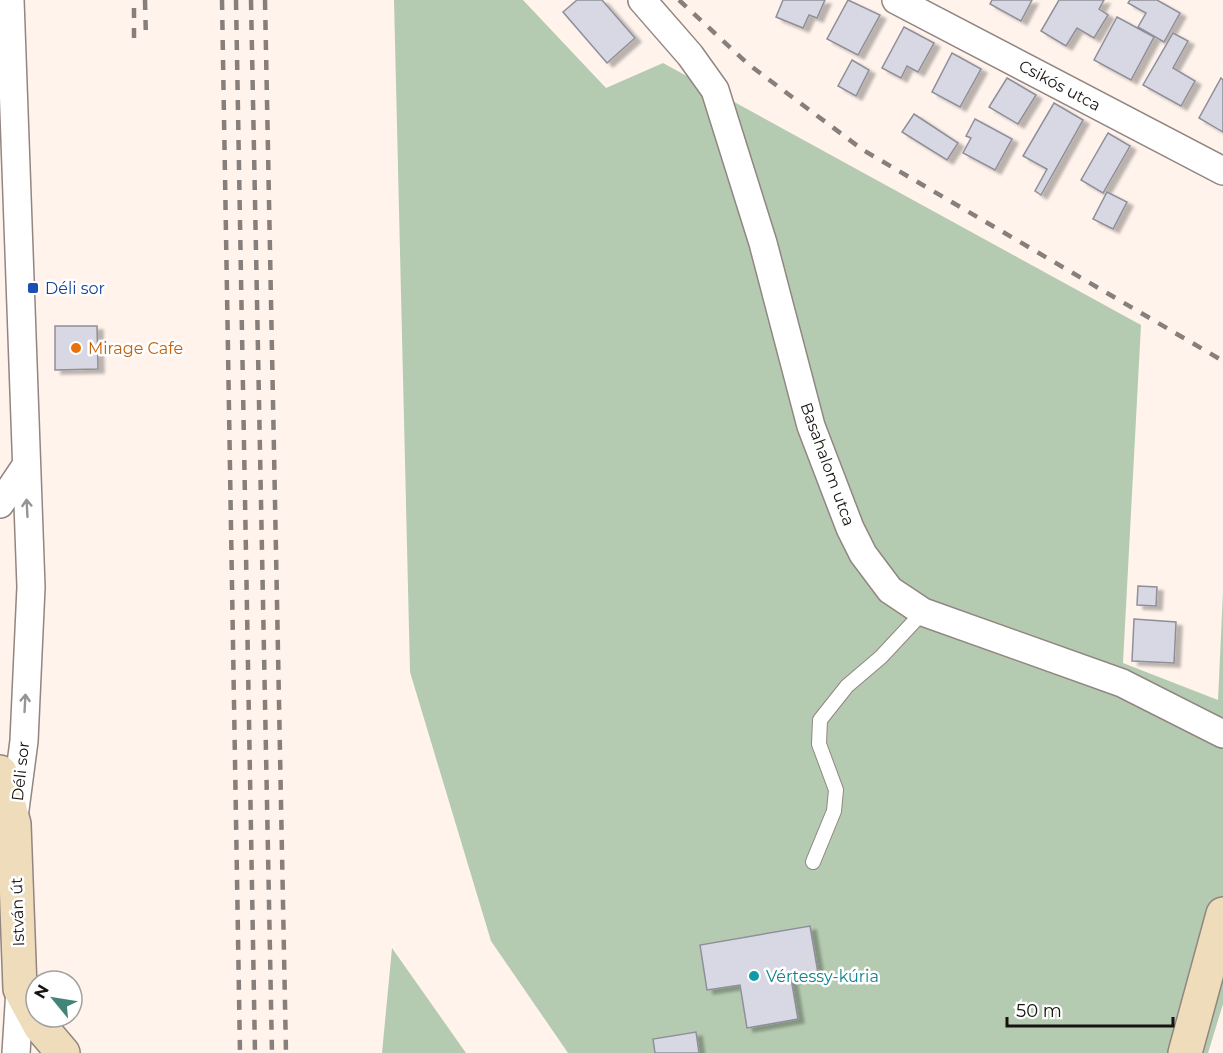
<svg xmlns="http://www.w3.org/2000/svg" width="1223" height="1053" viewBox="0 0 1223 1053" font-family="Montserrat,sans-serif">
	<defs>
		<filter id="shadow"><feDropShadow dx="6" dy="4" stdDeviation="1.5" flood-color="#0004"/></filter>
	</defs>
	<rect width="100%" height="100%" fill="#fff3ec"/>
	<path fill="#b5cbb1" d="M394,0H523L606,88L663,63L1141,325L1123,663L1218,700L1223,592V1004L1208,1053H568L491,941L410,672Z
		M392,948L466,1053H382Z"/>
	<path fill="#d8d8e4" stroke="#8f8f99" stroke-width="1.5" filter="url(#shadow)" d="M577,0H602L635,38L607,63L563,12Z
		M783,0H825L817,18L809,15L803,28L776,17Z
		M848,0L880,15L858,55L827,39Z
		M992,0H1032L1021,21L990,4Z
		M1059,0H1104L1099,9L1108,15L1094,38L1077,28L1066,46L1041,31Z
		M1130,0H1157L1180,13L1164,42L1138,27L1146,13L1128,3Z
		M1117,17L1154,37L1131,80L1094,60Z
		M904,27L934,43L918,72L907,66L901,78L882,68Z
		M1173,33L1188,41L1173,68L1195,81L1181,106L1143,85Z
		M952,53L981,69L960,107L932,92Z
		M852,60L869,70L856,96L838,86Z
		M1007,78L1036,95L1018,124L989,107Z
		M1221,78L1223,80V132L1199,118Z
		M1054,103L1083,120L1041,195L1035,191L1047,169L1023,156Z
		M914,114L958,143L947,160L902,132Z
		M975,119L1012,139L995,170L963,153L971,138L966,136Z
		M1108,133L1130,146L1103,193L1081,180Z
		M1107,192L1127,202L1113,229L1093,219Z
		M55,326H97L98,369L55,370Z
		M1138,586L1157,587L1156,606L1137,605Z
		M1134,619L1176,622L1174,663L1132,661Z
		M810,926L818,973L791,978L798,1019L747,1028L740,985L707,990L700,945Z
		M696,1032L699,1053H655L653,1039Z"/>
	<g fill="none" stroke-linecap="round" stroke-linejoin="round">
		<g stroke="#918681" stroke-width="16">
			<path id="lane" d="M813,862L834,811L836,790L819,744L820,720L847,686L881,657L923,612"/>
		</g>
		<g stroke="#918681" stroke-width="30">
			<path id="street" d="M10,0L31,587L24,741L14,817
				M642,0L690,55L715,90L763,243L811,426L850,528L863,554L890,590L923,612L1122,683L1223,734
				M896,0L1223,171
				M0,504L25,467
				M16,1053L20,989"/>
		</g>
		<g stroke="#918681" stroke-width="36">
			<path id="secondary" d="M0,772L14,824L20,989L40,1026L63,1053
				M1185,1053L1223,914"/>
		</g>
		<use href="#lane" stroke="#fff" stroke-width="14"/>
		<use href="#street" stroke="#fff" stroke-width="27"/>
		<use href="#secondary" stroke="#efdcba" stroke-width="33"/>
		<path stroke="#877f7b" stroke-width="4.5" stroke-dasharray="10 10" stroke-linecap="butt" d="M145,0L146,39
			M222,0L240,1053
			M236,0L255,1053
			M251,0L272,1053
			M265,0L286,1053
			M679,0L748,64L863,150L1223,361
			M134,38V0"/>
	</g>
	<defs><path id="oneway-shaft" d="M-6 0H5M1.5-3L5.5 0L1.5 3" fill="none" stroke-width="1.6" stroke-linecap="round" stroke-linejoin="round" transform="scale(1.5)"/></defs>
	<g stroke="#979594">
		<use href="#oneway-shaft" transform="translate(27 508) rotate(-93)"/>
		<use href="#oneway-shaft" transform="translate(25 703) rotate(-87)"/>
	</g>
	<rect fill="#1a4fb4" stroke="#fff" stroke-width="2" x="27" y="282" width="12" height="12" rx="3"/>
	<circle fill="#e8710a" stroke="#fff" stroke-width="2" cx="76" cy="348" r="6"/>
	<circle fill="#0f9aa8" stroke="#fff" stroke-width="2" cx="754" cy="976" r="6"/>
	<g text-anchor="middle" stroke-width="5" stroke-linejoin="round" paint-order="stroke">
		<g font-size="16" fill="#171311" stroke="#fff">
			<text transform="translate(1060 85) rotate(28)" y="6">Csikós utca</text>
			<text transform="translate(828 464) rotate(70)" y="6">Basahalom utca</text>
			<text transform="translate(20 771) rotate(-84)" y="6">Déli sor</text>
			<text transform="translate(17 912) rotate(-92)" y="6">István út</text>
		</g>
		<g font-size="16" fill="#164399" stroke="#fff" text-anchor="start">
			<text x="45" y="294">Déli sor</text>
		</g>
		<g font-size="16" fill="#c56008" stroke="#fff" text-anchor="start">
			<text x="88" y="354">Mirage Cafe</text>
		</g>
		<g font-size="16" fill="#0d838f" stroke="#fff" text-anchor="start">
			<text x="766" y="982">Vértessy-kúria</text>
		</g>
	</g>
	<g transform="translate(54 999) rotate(300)"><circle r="28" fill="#ffffff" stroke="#a2a1a0" stroke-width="1.5"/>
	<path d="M0-4.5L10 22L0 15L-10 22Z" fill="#428578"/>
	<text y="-9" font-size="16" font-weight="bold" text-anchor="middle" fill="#171311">N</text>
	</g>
	<path d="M1007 1017v9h166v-9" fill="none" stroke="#171311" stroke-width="3"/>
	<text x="1016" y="1017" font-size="18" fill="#171311" stroke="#ffffff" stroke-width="4.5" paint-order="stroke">50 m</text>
</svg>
